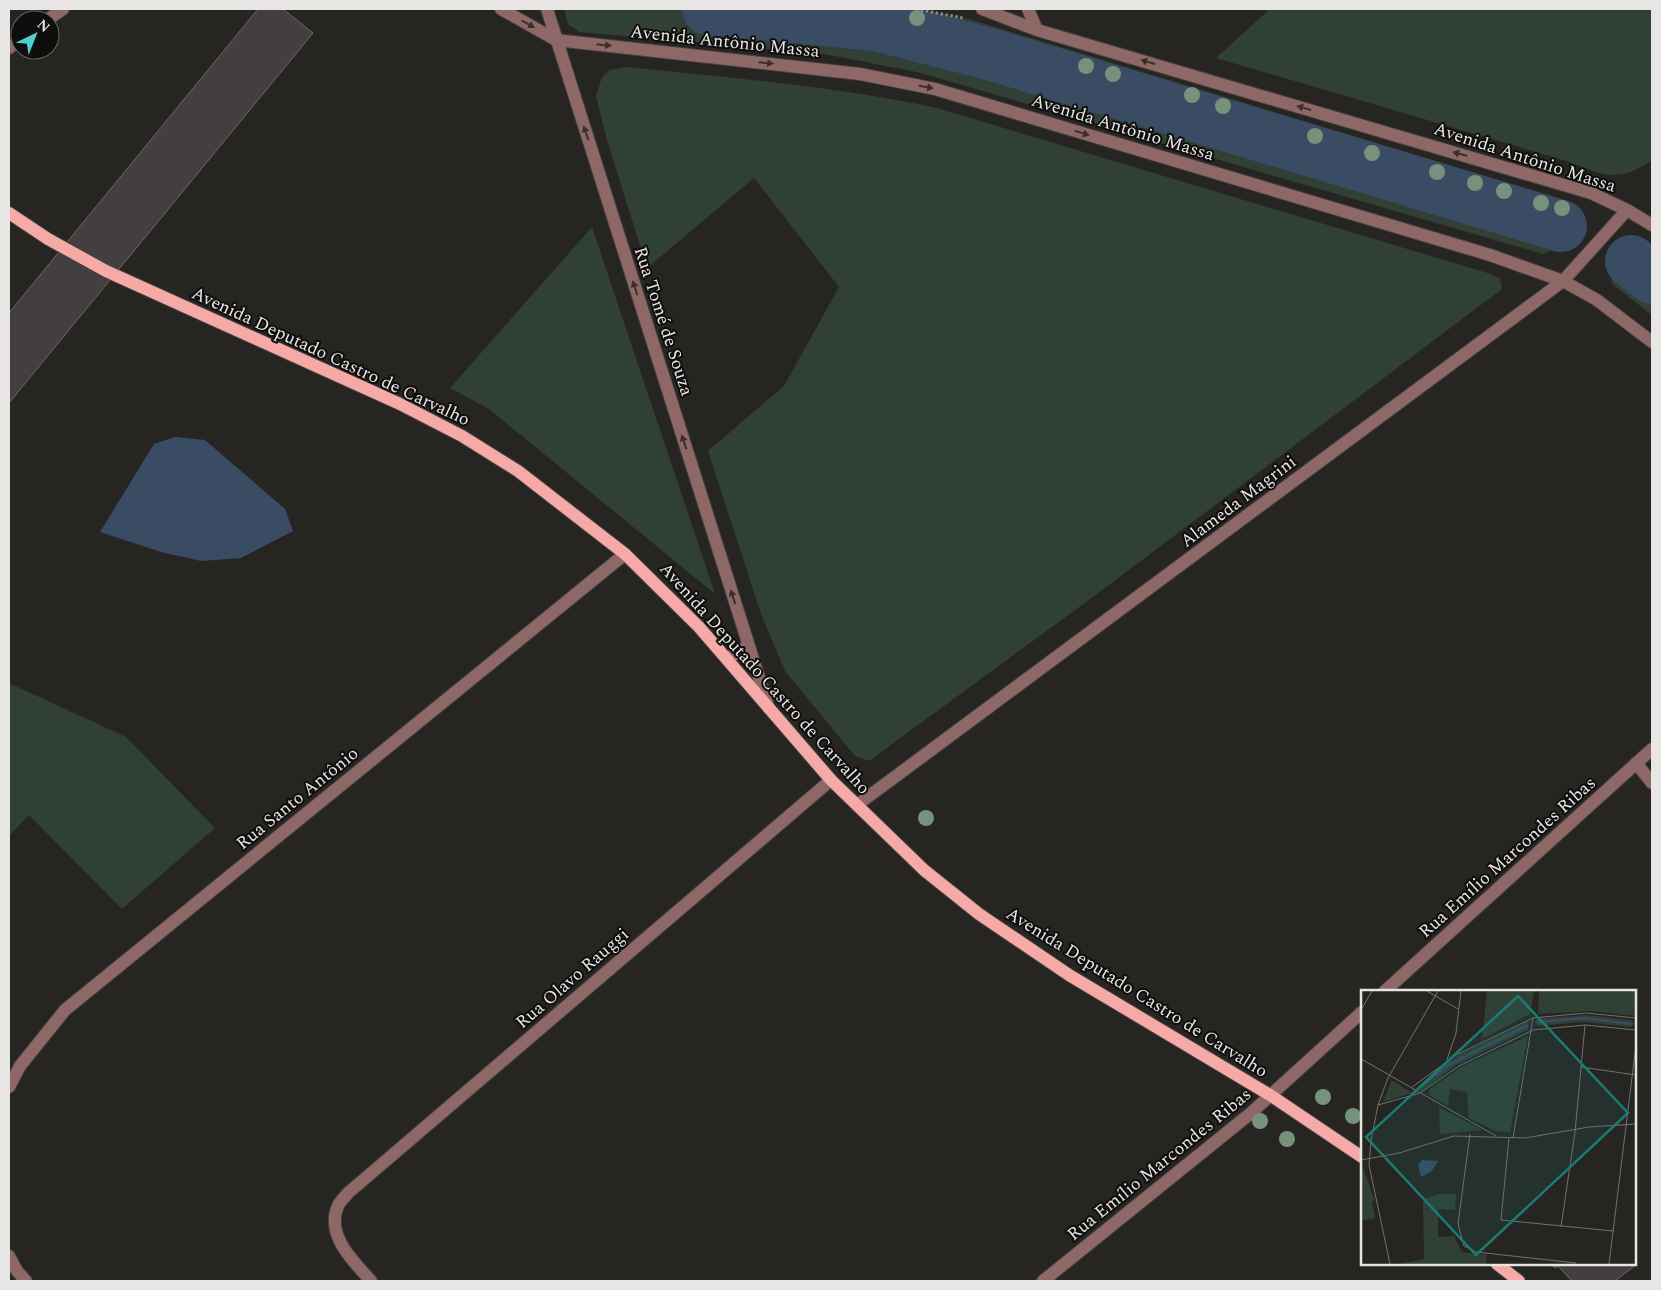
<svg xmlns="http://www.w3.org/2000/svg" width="1661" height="1290" viewBox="0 0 1661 1290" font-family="Spectral,serif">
	<rect width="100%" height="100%" fill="#272522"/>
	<path fill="#314035" d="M564,9H916L972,20L1557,198L1579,207C1581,238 1569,242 1543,254L917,72L824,54L579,32L568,24Z
		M1270,9H1652V160C1616,186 1600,173 1563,160L1216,58Z
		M627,67C731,78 835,86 937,108L1491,274L1500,279L1502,289L1097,594L869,761L855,756L785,671L761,614L708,451L784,386L839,287L754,178L647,268L607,140L596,96L602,77L610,70Z
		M592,227L715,594L489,409L450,388Z
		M1639,236L1652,247V315L1612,284C1609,253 1612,251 1639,236Z
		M9,683L126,737L215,828L122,909L29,815L9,836Z"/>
	<path fill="#3a4c63" d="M175,437L205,440L285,509L293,531L241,558L201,561L161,552L100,532L154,444Z"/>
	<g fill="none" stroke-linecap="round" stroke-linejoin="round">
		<path stroke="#3a4c63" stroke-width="52" d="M708,9L876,25L986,53L1561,226
			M1631,261L1652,278"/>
	</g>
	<path fill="#433f41" stroke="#6c686a" d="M258,9H283L313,33L9,403V313Z
		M1635,1261L1637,1264L1615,1281H1572L1558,1266L1555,1268L1551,1264H1635Z"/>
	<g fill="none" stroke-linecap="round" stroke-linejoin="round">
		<g stroke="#42403d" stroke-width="14">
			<path id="minor" d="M501,9L556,40L860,74L935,89L1490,255L1563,281L1597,300L1652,342
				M547,9L768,706
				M982,9L1037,30L1591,193L1627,210L1652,225
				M1028,9L1037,30
				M47,20L63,9
				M9,48L20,40
				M726,658L741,652L748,644
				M1636,763L1652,783
				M857,805L1563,281L1627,210
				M1385,991L1652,749
				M9,1087L20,1066L65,1010L625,554
				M9,1256L17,1271L26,1281
				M371,1281C354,1262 325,1235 338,1206C340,1201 345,1197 348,1193L831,780
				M1043,1281L1251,1113L1362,1012"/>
		</g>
		<g stroke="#42403d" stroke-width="14">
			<path id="major" d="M9,213L48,239L106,271L400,404L462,436L518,471L625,554L699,627L831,780L924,870L979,914L1069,975L1270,1095L1362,1157
				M1497,1264L1519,1281"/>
		</g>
		<path stroke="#8a8986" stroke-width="3" stroke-dasharray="2.5 2.5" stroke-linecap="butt" d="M916,9L963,18"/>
		<use href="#minor" stroke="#8d6867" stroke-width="12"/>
		<use href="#major" stroke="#f5aaa8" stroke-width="12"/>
	</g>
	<g fill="#77927c">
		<circle cx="917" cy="18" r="8"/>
		<circle cx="1086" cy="66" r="8"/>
		<circle cx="1113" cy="74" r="8"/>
		<circle cx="1192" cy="95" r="8"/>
		<circle cx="1223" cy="106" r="8"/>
		<circle cx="1315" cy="136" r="8"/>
		<circle cx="1372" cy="153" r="8"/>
		<circle cx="1437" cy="172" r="8"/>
		<circle cx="1475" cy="183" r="8"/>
		<circle cx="1504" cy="191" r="8"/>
		<circle cx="1541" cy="203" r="8"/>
		<circle cx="1562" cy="208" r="8"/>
		<circle cx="926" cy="818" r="8"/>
		<circle cx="1323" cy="1097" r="8"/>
		<circle cx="1353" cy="1116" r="8"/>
		<circle cx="1260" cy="1121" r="8"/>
		<circle cx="1287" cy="1139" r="8"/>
	</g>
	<defs><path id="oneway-solid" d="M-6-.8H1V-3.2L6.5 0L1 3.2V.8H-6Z" transform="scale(1.25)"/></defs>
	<g fill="#3b2e2c">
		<use href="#oneway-solid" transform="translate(528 24) rotate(29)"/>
		<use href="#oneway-solid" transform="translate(604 45) rotate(6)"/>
		<use href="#oneway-solid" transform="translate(1148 62) rotate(-164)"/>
		<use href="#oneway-solid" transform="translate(766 63) rotate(6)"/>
		<use href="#oneway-solid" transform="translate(926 87) rotate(11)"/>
		<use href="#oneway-solid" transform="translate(1304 108) rotate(-164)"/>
		<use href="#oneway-solid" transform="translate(586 133) rotate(-108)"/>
		<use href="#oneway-solid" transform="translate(1082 133) rotate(17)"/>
		<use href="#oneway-solid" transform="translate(1460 154) rotate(-164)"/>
		<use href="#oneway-solid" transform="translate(635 288) rotate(-108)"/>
		<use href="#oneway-solid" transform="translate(684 442) rotate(-108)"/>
		<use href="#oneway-solid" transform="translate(733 597) rotate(-108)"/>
	</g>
	<g text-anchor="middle" stroke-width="4" stroke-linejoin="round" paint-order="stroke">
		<g font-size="18" fill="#e7e6e4" stroke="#0f0e0d">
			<text transform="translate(725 41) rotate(6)" y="6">Avenida Antônio Massa</text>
			<text transform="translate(1123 127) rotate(17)" y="6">Avenida Antônio Massa</text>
			<text transform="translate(1525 157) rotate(18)" y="6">Avenida Antônio Massa</text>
			<text transform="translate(664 321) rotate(72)" y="6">Rua Tomé de Souza</text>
			<text transform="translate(331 356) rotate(25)" y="6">Avenida Deputado Castro de Carvalho</text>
			<text transform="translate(1238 501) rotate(-37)" y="6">Alameda Magrini</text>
			<text transform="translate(765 678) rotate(48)" y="6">Avenida Deputado Castro de Carvalho</text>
			<text transform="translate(297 798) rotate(-39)" y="6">Rua Santo Antônio</text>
			<text transform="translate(1507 857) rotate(-42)" y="6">Rua Emílio Marcondes Ribas</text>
			<text transform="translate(572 978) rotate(-41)" y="6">Rua Olavo Rauggi</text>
			<text transform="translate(1137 992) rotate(32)" y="6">Avenida Deputado Castro de Carvalho</text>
			<text transform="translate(1159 1164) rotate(-39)" y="6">Rua Emílio Marcondes Ribas</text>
		</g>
	</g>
	<g transform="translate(1361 990)">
		<rect width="275" height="275" fill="#272522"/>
		<path d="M126,1H173L169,24L121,49ZM178,1H275V26L229,21L177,24ZM225,25L271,30L273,33L270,37L221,32L177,36L174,32L175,29ZM167,31L168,39L95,75L61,101L55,98L96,66ZM167,46L149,143L134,141L108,128L106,102L89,99L87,116L68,105V100L100,77ZM30,91H33L51,103L22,112ZM78,117L121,140L79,144ZM0,172L14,211H11L14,228L0,231ZM79,204H95L94,220L77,219V247L93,246L101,262L126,265L125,274H38L63,269L62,209Z" fill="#314035"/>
		<path d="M61,170L77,171L71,181L60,187L57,175Z" fill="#3a4c63"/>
		<path fill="none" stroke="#3a4c63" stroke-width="2.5" d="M176,32L224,28L270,34M59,97L87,75L167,35"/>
		<path fill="none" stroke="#747270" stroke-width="1" d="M66,1L97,19M0,20L11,1M0,69L135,146M86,70L95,43L100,1M220,77L275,85M50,98L95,65L172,28L225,23L275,28M17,115L59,103L98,76L172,40L224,35L275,40M109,144L97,234L103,256L115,262L215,273M148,148L140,230L252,241M152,148L172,28M0,170L38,163L93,146L164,148L228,137L275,134M200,237L214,142L224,35M29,274L8,175L10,151L17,115L27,88L77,1M248,274L275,55"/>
		<path fill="#1a7c74" fill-opacity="0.15" stroke="#1a7c74" stroke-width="2.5" d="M157,6L267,123L115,265L5,147Z"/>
		<rect width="275" height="275" fill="none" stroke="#e7e6e4" stroke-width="2.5"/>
	</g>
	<rect width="1661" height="1290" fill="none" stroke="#e7e6e4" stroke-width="20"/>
	<g transform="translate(35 35) rotate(43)"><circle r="24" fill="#0f0e0d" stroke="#656463"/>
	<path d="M0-4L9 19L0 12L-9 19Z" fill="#53cdca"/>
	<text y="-8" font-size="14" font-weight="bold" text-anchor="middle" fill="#e7e6e4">N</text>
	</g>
</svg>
